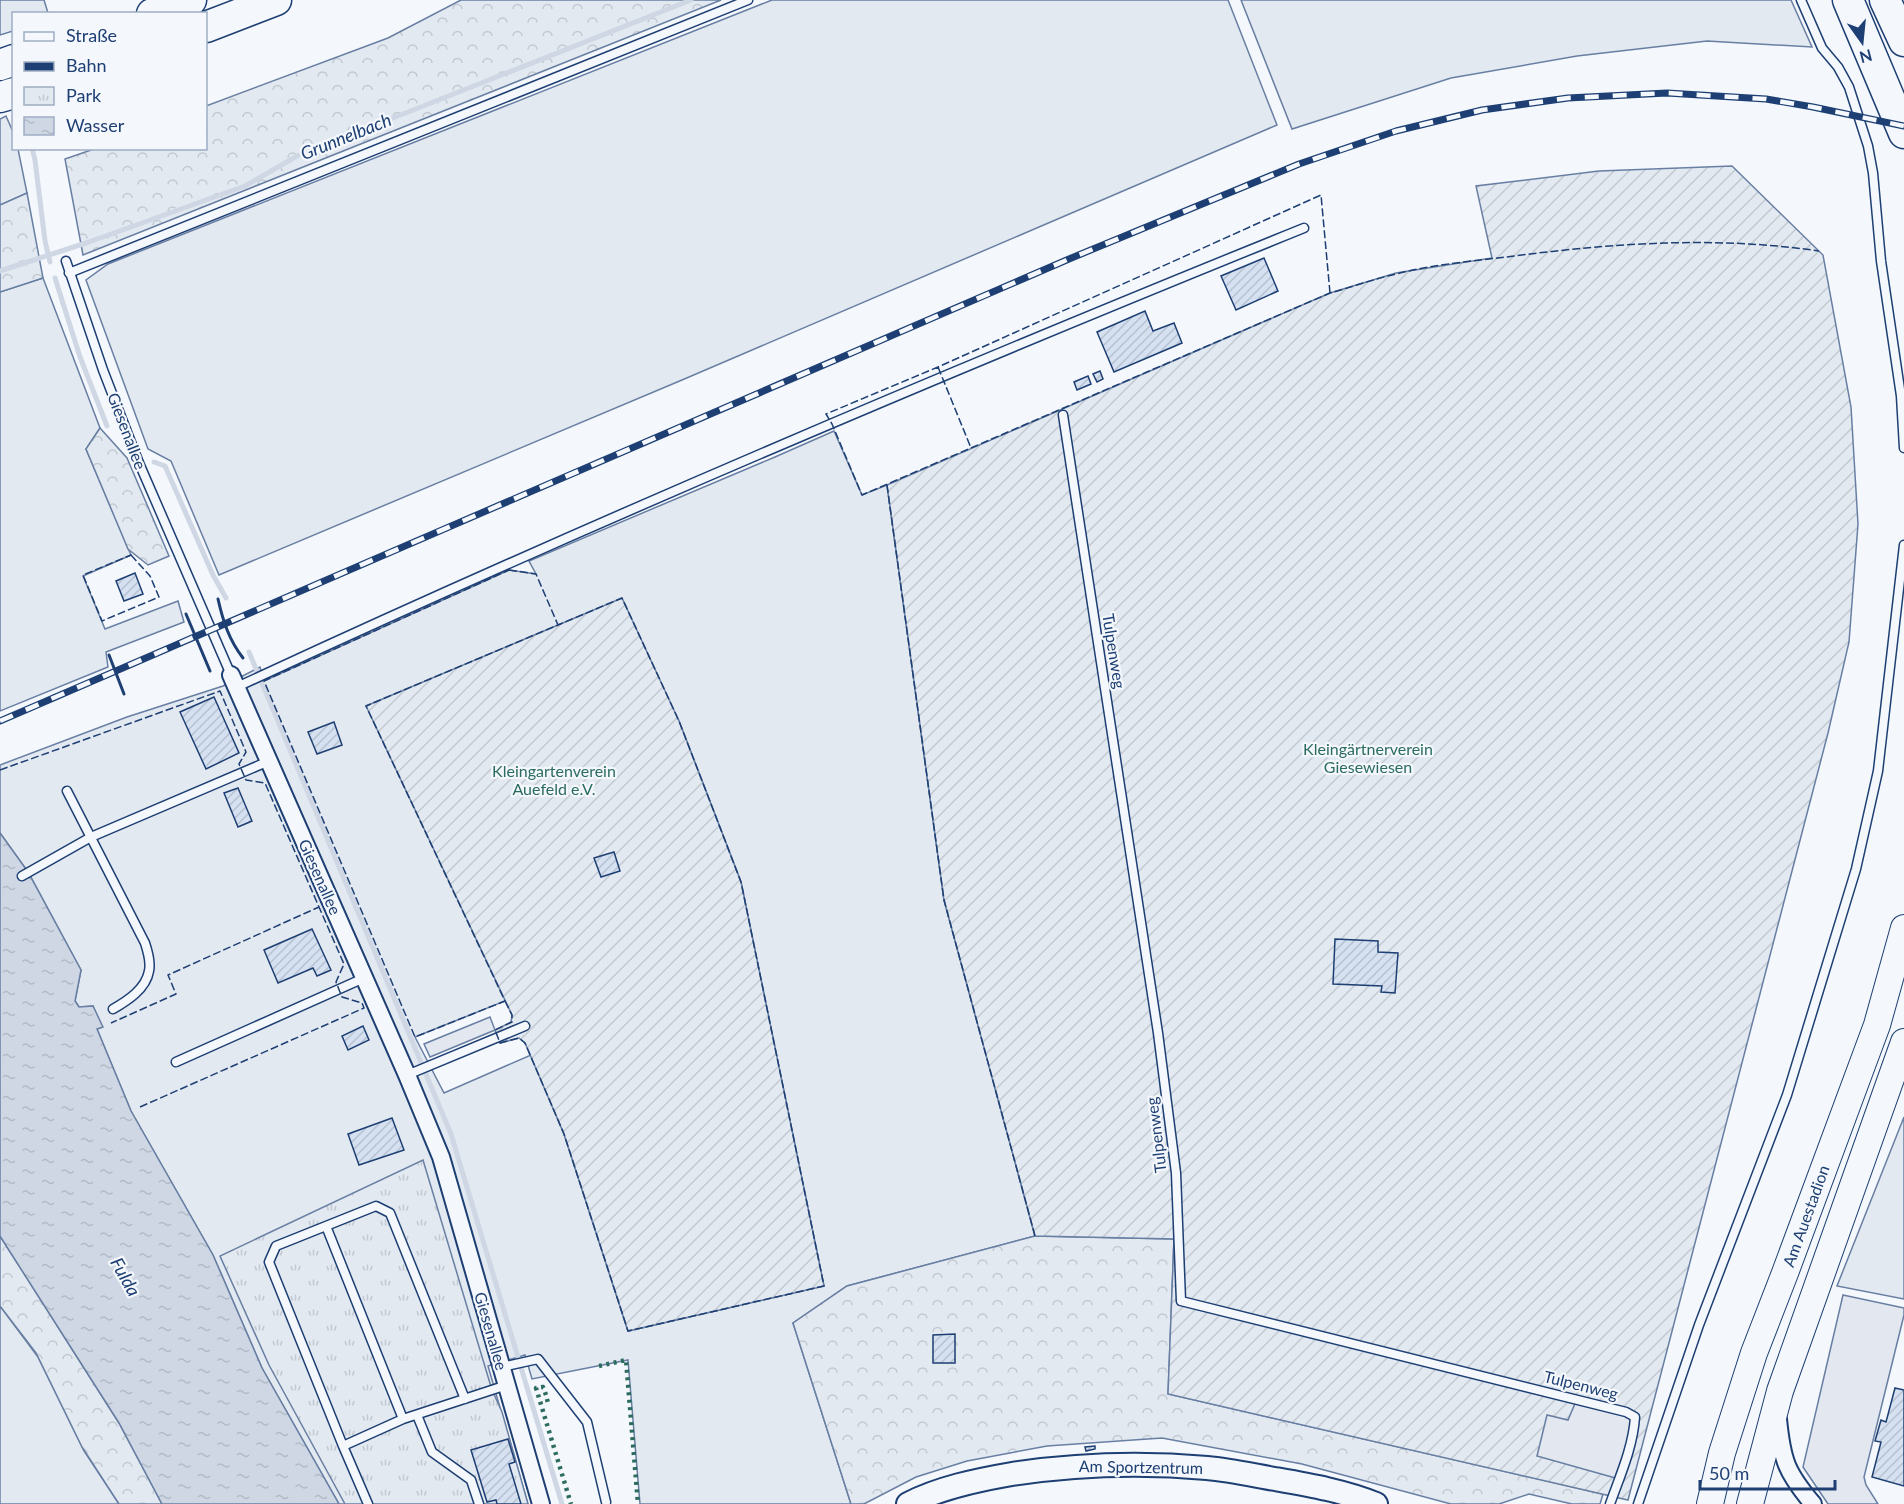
<svg xmlns="http://www.w3.org/2000/svg" width="1904" height="1504" viewBox="0 0 1904 1504" font-family="Lato,sans-serif">
	<defs>
		<pattern id="forest-crowns" width="20" height="18" patternUnits="userSpaceOnUse" patternTransform="scale(1.5)"><rect width="20" height="18" fill="#e3e9f0"/><path d="M2 6a3 3 0 1 1 6 0M12 15a3 3 0 1 1 6 0" fill="none" stroke="#c2c9d1"/></pattern>
		<pattern id="park-tufts" width="24" height="20" patternUnits="userSpaceOnUse" patternTransform="scale(1.5)"><rect width="24" height="20" fill="#e3e9f0"/><path d="M3 7l-1-3M5 7V3M7 7l1-3M15 17l-1-3M17 17v-4M19 17l1-3" fill="none" stroke="#c2c9d1"/></pattern>
		<pattern id="garden-furrows" width="10" height="10" patternUnits="userSpaceOnUse" patternTransform="scale(1.5)"><rect width="10" height="10" fill="#e3e9f0"/><path d="M-1 1l2-2M0 10L10 0M9 11l2-2" fill="none" stroke="#c2c9d1"/></pattern>
		<pattern id="water-ripples" width="26" height="14" patternUnits="userSpaceOnUse" patternTransform="scale(1.5)"><rect width="26" height="14" fill="#cfd7e4"/><path d="M2 4q2-2 4 0t4 0M15 11q2-2 4 0t4 0" fill="none" stroke="#b1bac7"/></pattern>
		<pattern id="building-hatch" width="6" height="6" patternUnits="userSpaceOnUse" patternTransform="scale(1.5)"><rect width="6" height="6" fill="#d5e0f0"/><path d="M-1 1l2-2M0 6l6-6M5 7l2-2" fill="none" stroke="#b6c1d1"/></pattern>
	</defs>
	<rect width="100%" height="100%" fill="#f4f7fb"/>
	<path fill="#e3e9f0" stroke="#687fa3" stroke-width="1.5" fill-rule="evenodd" d="M0,0H44L48,13L14,14L13,31L0,35Z
		M772,0H1228L1277,125L682,380L219,575L171,461L148,449L86,280L108,264Z
		M1241,0H1791L1812,47L1707,41L1577,56L1451,78L1292,129Z
		M6,116L13,132L14,148L18,149L27,193L0,205V119Z
		M43,278L100,428L86,449L131,555L83,576L105,629L178,601L184,622L106,652L108,667L0,711V292Z
		M834,431L862,495L887,485L944,900L1035,1236L847,1286L793,1323L851,1504H640L628,1360L532,1379L525,1355L488,1366L528,1504H339L262,1368L213,1255L131,1111L97,1029L102,1027L93,1006L79,1007L75,1001L81,970L28,872L0,833V765L127,717L223,686L260,667L264,681L509,570L536,574L529,561L775,457ZM679,721L741,882L824,1286L628,1331L564,1134L531,1055L444,1093L415,1037L505,1001Z
		M1904,1117V1299L1837,1286Z
		M0,1306L38,1357L84,1451L119,1504H0Z"/>
	<path fill="url(#forest-crowns)" stroke="#687fa3" stroke-width="1.5" d="M461,0H721L83,255L65,159L94,149L206,148V106L388,38Z
		M27,193L43,278L0,292V205Z
		M100,428L127,458L169,556L148,565L128,549L86,449Z
		M0,1236L119,1423L162,1504H119L82,1447L36,1353L0,1306Z
		M1035,1236L1174,1239L1168,1394L1603,1494L1600,1504H1572L1529,1494L1499,1504H1451L1302,1464L1162,1438L1047,1446L967,1461L916,1477L864,1504H851L793,1323L847,1286Z"/>
	<path fill="url(#park-tufts)" stroke="#687fa3" stroke-width="1.5" d="M423,1160L492,1390L502,1412L528,1504H345L269,1365L220,1256Z"/>
	<path fill="url(#garden-furrows)" stroke="#687fa3" stroke-width="1.5" d="M1732,166L1823,255L1851,407L1858,524L1849,642L1828,733L1628,1500L1168,1394L1174,1239L1035,1236L944,900L887,485L1330,293L1396,273L1492,258L1476,186L1599,171Z
		M622,598L679,721L741,882L824,1286L628,1331L564,1134L525,1043L519,1038L500,1043L495,1030L511,1022L512,1015L366,706Z"/>
	<path fill="#e3e8f0" stroke="#687fa3" stroke-width="1.5" d="M490,1017L495,1030L430,1057L424,1044Z
		M1843,1295L1904,1308V1315L1864,1477L1866,1485L1878,1504H1828L1803,1467Z
		M1577,1399L1635,1417L1619,1479L1537,1456L1547,1415L1568,1420Z"/>
	<path fill="url(#water-ripples)" stroke="#687fa3" stroke-width="1.5" d="M0,833L28,872L81,970L75,1001L79,1007L93,1006L103,1027L97,1029L131,1111L213,1255L262,1368L339,1504H162L119,1423L0,1236Z"/>
	<g fill="none" stroke-linecap="round" stroke-linejoin="round">
		<path stroke="#cfd7e4" stroke-width="5" d="M32,148L35,160L45,241L50,262
			M0,271L89,242L245,186L297,156L691,0
			M55,278L80,357L107,426
			M154,462L165,466L213,575L226,598
			M249,652L451,1134L562,1504"/>
	</g>
	<path fill="url(#building-hatch)" stroke="#1d3f73" stroke-width="1.5" d="M1264,258L1278,291L1236,310L1221,276Z
		M1145,311L1153,331L1174,323L1182,343L1114,372L1097,332Z
		M1100,371L1103,379L1097,382L1093,374Z
		M1088,376L1091,384L1077,390L1074,382Z
		M135,573L143,594L124,601L116,581Z
		M214,697L239,753L206,769L180,712Z
		M334,722L342,745L317,754L308,732Z
		M238,788L252,821L238,827L224,793Z
		M614,852L620,871L601,877L594,858Z
		M312,929L331,970L317,976L313,968L278,983L264,950Z
		M1335,939L1378,941V952L1398,953L1395,993L1381,992L1382,986L1333,984Z
		M363,1026L369,1040L348,1050L342,1036Z
		M392,1118L404,1150L359,1165L348,1134Z
		M955,1334V1363H933V1335Z
		M1895,1388L1904,1390V1486L1872,1477L1881,1442L1875,1441L1881,1420L1886,1422Z
		M508,1439L515,1462L509,1464L521,1504H497L496,1500L487,1502L471,1450Z
		M1095,1446V1449L1086,1451L1085,1447Z"/>
	<g fill="none" stroke-linecap="round" stroke-linejoin="round">
		<g stroke="#1d3f73" stroke-width="11">
			<path id="lane" d="M1801,0L1822,48L1838,67L1849,87L1868,146L1873,173L1881,261L1901,396L1904,448
				M66,261L103,370L139,463L231,675
				M69,273L748,0
				M1063,415L1158,1033L1176,1173L1181,1301L1626,1412L1635,1417C1633,1447 1620,1476 1610,1504
				M237,687C588,524 945,373 1304,228
				M67,791L145,943C148,952 151,962 149,971C146,989 127,1001 113,1009
				M22,876L91,837L269,761
				M176,1062L364,978
				M407,1075L525,1026
				M326,1226L403,1419
				M502,1367L538,1359L587,1422L606,1502
				M417,1415L432,1452L471,1480L479,1504
				M343,1446L269,1262L276,1246L376,1206L390,1213L465,1399
				M368,1504L343,1446L403,1419L507,1385
				M1638,1504L1699,1325L1787,1095L1856,869L1878,771L1904,545"/>
		</g>
		<g stroke="#1d3f73" stroke-width="20">
			<path id="street" d="M231,675L407,1075L441,1157L541,1504
				M1778,1419C1782,1460 1786,1472 1813,1504"/>
		</g>
		<g stroke="#1d3f73" stroke-width="26">
			<path id="secondary" d="M908,1504C939,1488 977,1480 1012,1474C1078,1464 1140,1462 1207,1468C1230,1470 1252,1475 1275,1479C1309,1485 1344,1491 1376,1504"/>
		</g>
		<g stroke="#1d3f73" stroke-width="28">
			<path id="primary" d="M1710,1504L1722,1453L1754,1353L1785,1273L1877,1025L1904,928
				M1750,1504L1780,1391L1904,1042"/>
		</g>
		<g stroke="#1d3f73" stroke-width="33">
			<path id="highway" d="M1848,0L1904,133
				M1885,0L1904,41
				M152,14L191,0
				M206,27L276,0
				M0,65L14,60
				M0,97L14,93"/>
		</g>
		<use href="#lane" stroke="#f4f7fb" stroke-width="8"/>
		<use href="#street" stroke="#f4f7fb" stroke-width="16"/>
		<use href="#secondary" stroke="#f4f7fb" stroke-width="22"/>
		<use href="#primary" stroke="#f4f7fb" stroke-width="26"/>
		<use href="#highway" stroke="#f4f7fb" stroke-width="30"/>
		<g stroke="#1d3f73" stroke-width="7">
			<path id="rail" d="M0,721L1069,259L1299,164L1396,131L1482,110L1568,98L1667,93L1766,99L1813,107L1904,126"/>
		</g>
		<use href="#rail" stroke="#f4f7fb" stroke-width="4.5" stroke-dasharray="14" stroke-linecap="butt"/>
		<path stroke="#2c6c60" stroke-width="4.5" stroke-dasharray="3 4.5" stroke-linecap="butt" d="M599,1366L626,1360L638,1504
			M546,1395L543,1387L536,1388L571,1504
			M547,1399L548,1403"/>
		<path stroke="#1d3f73" stroke-width="1.5" stroke-dasharray="8 3" stroke-linecap="butt" d="M1330,293L1321,195L938,367L826,414L832,424L862,495L1330,293C1352,287 1374,279 1396,274C1434,264 1475,261 1514,256C1615,243 1717,236 1819,251
			M938,367L971,448
			M887,485L944,900L1035,1236
			M131,555L150,576L159,597L102,621L83,575Z
			M509,570L536,574L558,625L366,706L505,1001L415,1037L264,681Z
			M0,770L220,691L246,752L239,764L246,780L265,783L319,907L168,975L176,994L111,1023
			M505,1001L512,1015V1022L495,1030L500,1043L519,1038L525,1043L564,1134L628,1331L824,1286L741,882L679,721L622,598L558,625
			M140,1107L364,1008L362,1003L342,997L336,982L344,964L319,907"/>
		<path stroke="#1d3f73" stroke-width="3" d="M218,599C223,621 229,640 243,658
			M186,614L210,671
			M109,655L124,694"/>
	</g>
	<g text-anchor="middle" stroke-width="4.5" stroke-linejoin="round" paint-order="stroke">
		<g font-size="16" fill="#1d3f73" stroke="#f4f7fb">
			<text transform="translate(127 431) rotate(69)" y="6">Giesenallee</text>
			<text transform="translate(1114 651) rotate(81)" y="6">Tulpenweg</text>
			<text transform="translate(320 877) rotate(66)" y="6">Giesenallee</text>
			<text transform="translate(1156 1135) rotate(-97)" y="6">Tulpenweg</text>
			<text transform="translate(1806 1216) rotate(-70)" y="6">Am Auestadion</text>
			<text transform="translate(491 1331) rotate(74)" y="6">Giesenallee</text>
			<text transform="translate(1581 1385) rotate(14)" y="6">Tulpenweg</text>
			<text transform="translate(1141 1467) rotate(1)" y="6">Am Sportzentrum</text>
		</g>
		<g font-size="16" fill="#2c6c60" stroke="#f4f7fb">
			<text x="1368" y="755">Kleingärtnerverein<tspan x="1368" dy="18">Giesewiesen</tspan></text>
			<text x="554" y="777">Kleingartenverein<tspan x="554" dy="18">Auefeld e.V.</tspan></text>
		</g>
		<g font-size="18" font-style="italic" fill="#1d3f73" stroke="#f4f7fb">
			<text transform="translate(346 137) rotate(-22)" y="6">Grunnelbach</text>
			<text transform="translate(125 1277) rotate(61)" y="6">Fulda</text>
		</g>
	</g>
	<rect x="12" y="12" width="195" height="138" fill="#f4f7fb" stroke="#9eadc5" stroke-width="1.5"/>
	<rect x="24" y="32" width="30" height="9" fill="#f4f7fb" stroke="#9eadc5" stroke-width="1.5"/>
	<text x="66" y="42" font-size="18" fill="#1d3f73">Straße</text>
	<rect x="24" y="62" width="30" height="9" fill="#1d3f73" stroke="#9eadc5" stroke-width="1.5"/>
	<text x="66" y="72" font-size="18" fill="#1d3f73">Bahn</text>
	<rect x="24" y="87" width="30" height="18" fill="url(#park-tufts)" stroke="#9eadc5" stroke-width="1.5"/>
	<text x="66" y="102" font-size="18" fill="#1d3f73">Park</text>
	<rect x="24" y="117" width="30" height="18" fill="url(#water-ripples)" stroke="#9eadc5" stroke-width="1.5"/>
	<text x="66" y="132" font-size="18" fill="#1d3f73">Wasser</text>
	<g transform="translate(1862 42) rotate(165)" stroke="#f4f7fb" stroke-width="4.5" paint-order="stroke">
	<path d="M0-4.5L10 22L0 15L-10 22Z" fill="#1d3f73"/>
	<text y="-9" font-size="16" font-weight="bold" text-anchor="middle" fill="#1d3f73">N</text>
	</g>
	<path d="M1700 1480v9h135v-9" fill="none" stroke="#1d3f73" stroke-width="3"/>
	<text x="1709" y="1480" font-size="18" fill="#1d3f73" stroke="#f4f7fb" stroke-width="4.5" paint-order="stroke">50 m</text>
</svg>
